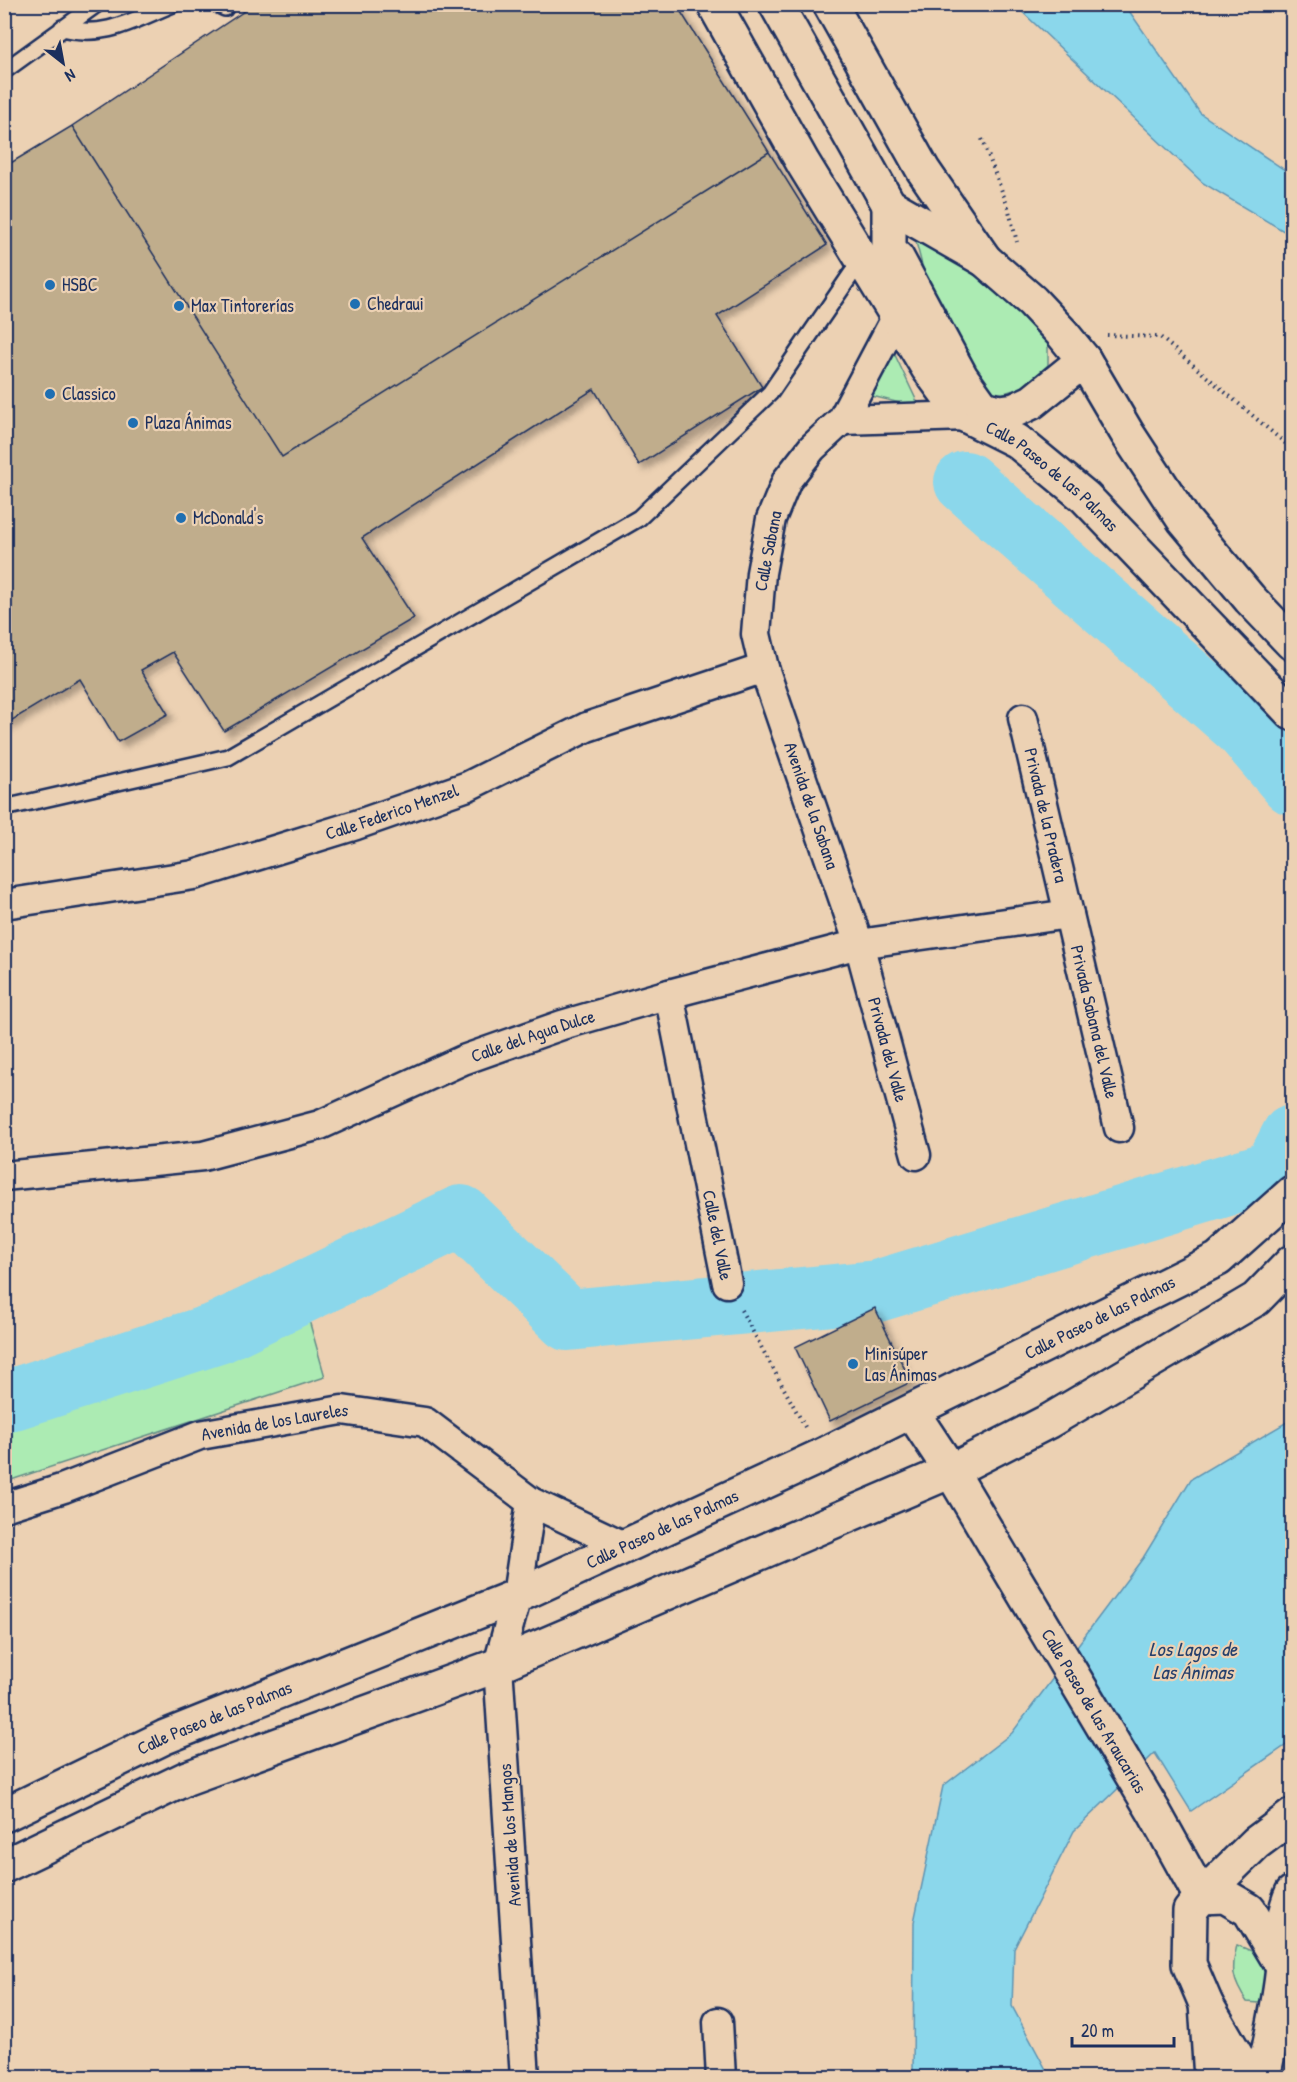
<svg xmlns="http://www.w3.org/2000/svg" width="1297" height="2082" viewBox="0 0 1297 2082" font-family="'Patrick Hand',sans-serif">
	<defs>
		<filter id="shadow"><feDropShadow dx="5.5" dy="5.5" stdDeviation="3" flood-color="#0004"/></filter>
	</defs>
	<rect width="100%" height="100%" fill="#ecd1b3"/>
	<filter id="ink" filterUnits="userSpaceOnUse"><feTurbulence type="fractalNoise" baseFrequency=".0167" numOctaves="2"/><feDisplacementMap in="SourceGraphic" scale="12" xChannelSelector="R" yChannelSelector="G"/><feConvolveMatrix kernelMatrix="1 2 1 2 8 2 1 2 1" color-interpolation-filters="sRGB"/></filter>
	<g filter="url(#ink)">
		<path fill="#acebb3" stroke="#648d88" stroke-width="1.5" d="M915,238L968,263L1048,330V365L1023,387L992,397L933,307Z
			M894,353L920,408L872,396Z
			M307,1313L325,1377L5,1482V1411Z
			M1237,1945L1254,1952L1272,1978L1268,1995L1259,2003L1247,2002C1232,1980 1231,1970 1237,1945Z"/>
		<path fill="#8bd7eb" stroke="#5e94b3" stroke-width="1.5" d="M1015,5H1125L1200,113L1292,175V236L1203,183Z
			M1292,1419V1741L1191,1811L1155,1753L1074,1831L1014,1949L1012,2006L1050,2077L913,2078L914,1922L943,1786L1012,1733L1143,1558L1191,1479Z"/>
		<g fill="none" stroke-linecap="round" stroke-linejoin="round">
			<path stroke="#8bd7eb" stroke-width="62" d="M965,482L1243,727L1292,784
				M4,1402L218,1333L461,1216L568,1320L877,1291L1274,1171L1292,1136"/>
		</g>
		<path fill="#c0ad8c" stroke="#1b2f5e" stroke-width="1.5" filter="url(#shadow)" d="M255,4H676L769,152L282,457L72,126Z
			M72,126L282,457L769,152L827,245L717,316L762,387L639,465L594,389L362,538L414,618L224,731L173,652L141,670L168,714L118,742L80,679L4,725V167Z
			M875,1308L911,1382L830,1421L795,1347Z"/>
		<g fill="none" stroke-linecap="round" stroke-linejoin="round">
			<g stroke="#1b2f5e" stroke-width="20">
				<path id="service" d="M217,4L225,8
					M62,28C106,39 133,20 173,4
					M4,71L97,4
					M4,808L228,757L639,518L770,393L861,260"/>
			</g>
			<g stroke="#1b2f5e" stroke-width="33">
				<g id="minor">
					<path id="s1" d="M897,316L842,420L812,448L787,480L771,519L761,573L756,634L764,668L859,944L916,1155"/>
					<path d="M842,420L967,416"/>
					<path id="s2" d="M1023,718L1119,1128"/>
					<path id="s3" d="M4,904L194,875L356,825L468,786L587,727L764,668"/>
					<path id="s4" d="M669,994L727,1283"/>
					<path id="s5" d="M4,1176L203,1156L320,1125L463,1060L562,1025L669,994L859,944L1069,914"/>
					<path id="s6" d="M4,1507L64,1488L200,1435L342,1410L425,1422L531,1502L624,1546"/>
					<path d="M718,2022L721,2078"/>
					<path d="M525,2078L498,1665L517,1596L531,1502"/>
				</g>
			</g>
			<g stroke="#1b2f5e" stroke-width="38">
				<path id="tertiary" d="M1201,1897L1256,1843L1292,1816
					M1206,2004L1211,2078
					M1263,2078C1270,2041 1280,2003 1283,1966C1285,1940 1280,1919 1292,1893"/>
			</g>
			<g stroke="#1b2f5e" stroke-width="38">
				<g id="secondary">
					<path d="M776,4L889,205L985,260L1032,301L1062,333L1084,360L1127,433L1184,520L1250,599L1292,643"/>
					<path id="s7" d="M889,205V244L897,316L928,368L953,402L967,416L1017,441L1085,497L1292,713"/>
					<path d="M897,258L961,377L983,408L1000,412L1015,410L1032,402L1084,360"/>
					<path id="s8" d="M912,1412L951,1471L1154,1812L1201,1897"/>
					<path id="s9" d="M4,1815L165,1737L517,1596L821,1456L1218,1259L1292,1193"/>
					<path d="M4,1866L187,1778L498,1665L951,1471L1049,1421L1256,1299L1292,1262"/>
					<path d="M1201,1897L1190,1911L1189,1964L1206,2004L1249,2078"/>
					<path d="M1201,1897L1225,1896L1249,1910L1292,1982"/>
				</g>
			</g>
			<g stroke="#1b2f5e" stroke-width="38">
				<path id="trunk" d="M714,4L803,163L897,316
					M830,4L923,170L985,260"/>
			</g>
			<path stroke="#1b2f5e" stroke-width="4" stroke-dasharray="1.5 4.5" stroke-linecap="butt" d="M982,139L1008,207L1017,242
				M1107,335L1160,337L1292,449
				M741,1310L805,1427"/>
			<use href="#service" stroke="#ecd1b3" stroke-width="15"/>
			<use href="#minor" stroke="#ecd1b3" stroke-width="28"/>
			<use href="#tertiary" stroke="#ecd1b3" stroke-width="33"/>
			<use href="#secondary" stroke="#ecd1b3" stroke-width="33"/>
			<use href="#trunk" stroke="#ecd1b3" stroke-width="33"/>
		</g>
	</g>
	<g fill="#1f6fb2" stroke="#ecd1b3" stroke-width="2">
		<circle cx="50" cy="285" r="6"/>
		<circle cx="355" cy="304" r="6"/>
		<circle cx="179" cy="306" r="6"/>
		<circle cx="50" cy="394" r="6"/>
		<circle cx="133" cy="423" r="6"/>
		<circle cx="181" cy="518" r="6"/>
		<circle cx="853" cy="1364" r="6"/>
	</g>
	<g text-anchor="middle" stroke-width="4.5" stroke-linejoin="round" paint-order="stroke">
		<g font-size="18" fill="#1b2f5e" stroke="#ecd1b3" text-anchor="start">
			<text x="62" y="291">HSBC</text>
			<text x="367" y="310">Chedraui</text>
			<text x="191" y="312">Max Tintorerías</text>
			<text x="62" y="400">Classico</text>
			<text x="145" y="429">Plaza Ánimas</text>
			<text x="193" y="524">McDonald's</text>
			<text x="865" y="1360">Minisúper<tspan x="865" dy="21">Las Ánimas</tspan></text>
		</g>
		<g font-size="18" fill="#1b2f5e" stroke="#ecd1b3">
			<text dy="6" stroke="none"><textPath href="#s7" startOffset="339">Calle Paseo de las Palmas</textPath></text>
			<text transform="translate(768 551) rotate(-79)" y="6">Calle Sabana</text>
			<text dy="6" stroke="none"><textPath href="#s1" startOffset="538">Avenida de la Sabana</textPath></text>
			<text dy="6" stroke="none"><textPath href="#s3" startOffset="400">Calle Federico Menzel</textPath></text>
			<text dy="6" stroke="none"><textPath href="#s2" startOffset="100">Privada de la Pradera</textPath></text>
			<text dy="6" stroke="none"><textPath href="#s2" startOffset="312">Privada Sabana del Valle</textPath></text>
			<text dy="6" stroke="none"><textPath href="#s5" startOffset="552">Calle del Agua Dulce</textPath></text>
			<text dy="6" stroke="none"><textPath href="#s1" startOffset="794">Privada del Valle</textPath></text>
			<text dy="6" stroke="none"><textPath href="#s4" startOffset="246">Calle del Valle</textPath></text>
			<text dy="6" stroke="none"><textPath href="#s9" startOffset="1204">Calle Paseo de las Palmas</textPath></text>
			<text dy="6" stroke="none"><textPath href="#s6" startOffset="285">Avenida de los Laureles</textPath></text>
			<text dy="6" stroke="none"><textPath href="#s9" startOffset="718">Calle Paseo de las Palmas</textPath></text>
			<text dy="6" stroke="none"><textPath href="#s8" startOffset="350">Calle Paseo de las Araucarias</textPath></text>
			<text dy="6" stroke="none"><textPath href="#s9" startOffset="232">Calle Paseo de las Palmas</textPath></text>
			<text transform="translate(510 1835) rotate(-94)" y="6">Avenida de los Mangos</text>
		</g>
		<g font-size="20" font-style="italic" fill="#26406c" stroke="#ecd1b3">
			<text x="1193" y="1656">Los Lagos de<tspan x="1193" dy="23">Las Ánimas</tspan></text>
		</g>
	</g>
	<rect width="1297" height="2082" fill="none" stroke="#ecd1b3" stroke-width="24"/>
	<rect x="12" y="12" width="1273" height="2058" fill="none" stroke="#1b2f5e" stroke-width="2" filter="url(#ink)"/>
	<g transform="translate(63 63) rotate(149)" stroke="#ecd1b3" stroke-width="4.5" paint-order="stroke">
	<path d="M0-4.5L10 22L0 15L-10 22Z" fill="#1b2f5e"/>
	<text y="-9" font-size="16" font-weight="bold" text-anchor="middle" fill="#1b2f5e">N</text>
	</g>
	<path d="M1072 2037v9h102v-9" fill="none" stroke="#1b2f5e" stroke-width="3"/>
	<text x="1081" y="2037" font-size="18" fill="#1b2f5e" stroke="#ecd1b3" stroke-width="4.5" paint-order="stroke">20 m</text>
</svg>
